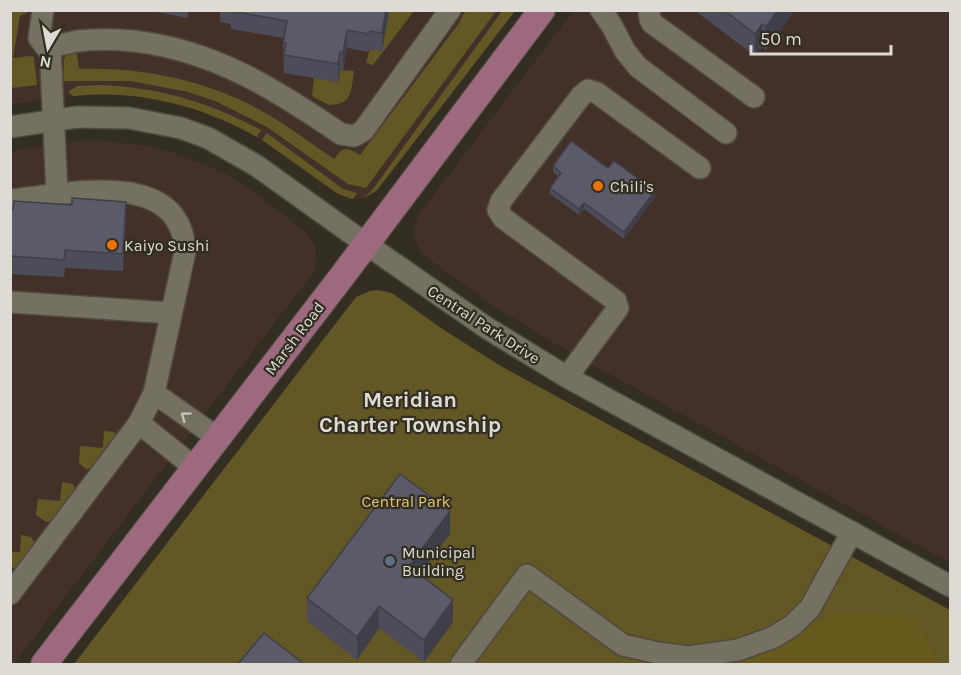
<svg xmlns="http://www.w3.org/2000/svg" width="961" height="675" viewBox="0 0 961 675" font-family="Karla,sans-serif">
	<rect width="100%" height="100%" fill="#322e22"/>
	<path fill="#433129" d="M13,11H515L381,185L376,191L364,198L350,199L338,194L272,146L246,131L191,108L136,96L109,94L81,95L11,104L10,22Z
		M573,11H950V563L559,346L492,305L421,253L415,240L414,231L420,213Z
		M81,141H104L149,146L175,153L224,173L247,187L307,233L315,246L316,264L313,273L213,403L14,664H11V151Z"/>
	<path fill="#635725" d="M10,11H31L20,16L13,58L30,56L34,57L37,85L11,88Z
		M389,11H414L373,65L366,63L370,49L382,51Z
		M465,11H496L366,188L348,184L267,127L215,101L188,92L131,81H63L64,59L66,55L73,53L77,54L79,69C145,67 211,81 269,115C291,128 312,144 334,159C344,146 346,147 360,155L459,23Z
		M502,11H515L381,185L376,191L364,198L373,189Z
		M340,70L354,71C351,90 353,105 329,105L312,96L314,78L338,82Z
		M102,85C162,88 208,102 261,130L257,137C202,105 136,89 73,96L68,92L77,86Z
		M267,133L343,189L357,193L353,199L338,194L262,140Z
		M377,290L392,293L441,328L499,365L950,610V664H74L356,297L370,291Z
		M104,431L114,432L117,435L93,468L86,469L79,463L80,446L103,448Z
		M62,482L73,484L76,491L53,521L46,522L36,515L38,499L60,501Z
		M21,535L31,537L35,543L17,571L11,566V552H20Z"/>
	<path fill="#67581b" d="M837,611L917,618L939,664H724L751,660Z"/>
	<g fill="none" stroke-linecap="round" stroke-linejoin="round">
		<g stroke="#4d4a3f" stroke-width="24">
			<path id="minor" d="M43,10L39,38L45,46C56,47 67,43 77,41C96,39 114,39 133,41C214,50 275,89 341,134L354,136L363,131L450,10
				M601,10L612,26L625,51L638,67L726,133
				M649,10L650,19L652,23L754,97
				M50,46L57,193
				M10,127L77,117L129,118L181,128L208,138L257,166L366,244L487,328L567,377L950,586
				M10,200C64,195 182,165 185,252L154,393L139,423L10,594
				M616,301L503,218L498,210L501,201L581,96L588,90L597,93L700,168
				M10,302L171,313
				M567,377L618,308
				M154,393L218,438
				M139,423L195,468
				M461,664L527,575L623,645L658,653L688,657L738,650L774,637L793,625L810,608L852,532"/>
		</g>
		<g stroke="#4d4a3f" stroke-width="28">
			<path id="major" d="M44,664L343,275L542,10"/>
		</g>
		<use href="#minor" stroke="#747062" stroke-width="21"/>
		<use href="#major" stroke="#9d697f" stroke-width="26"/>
	</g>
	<path fill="#4d4d59" d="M146,10H189L187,18Z
		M220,10H389L382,51L370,49L369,52L347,48L343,71L340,70L338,82L284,73L283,43L284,38L231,29V24L220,22Z
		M694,10H795L766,50L762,47L755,56Z
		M553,166L608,168L655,197L624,239L584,209L579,215L550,194V188L558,176L553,172Z
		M10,209L126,219L123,271L65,268L64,277L10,274Z
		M450,534L420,574L453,622L424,662L379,628L357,660L307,621V598Z"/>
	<path fill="#3f3f49" d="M386,10H389L382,51V33Z
		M778,10H795L766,50V27Z
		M762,24V47L755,56V34Z
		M347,30V48L343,71V53Z
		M340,52V70L338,82V64Z
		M655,191V197L624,239V232Z
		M126,202V219L123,271V254Z
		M584,203V209L579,215V209Z
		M450,511V534L409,589V566Z
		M453,600V622L424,662V640Z
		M379,606V628L357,660V637Z"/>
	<path fill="#5a5a68" stroke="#3f3f49" stroke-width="1.5" d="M231,10H386L382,33L370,31L369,34L347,30L343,53L340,52L338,64L284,55L286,43H283L287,21L231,11Z
		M724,10H778L766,27L762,24L755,34Z
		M571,141L608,168L614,161L655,191L624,232L584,203L579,209L550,188L561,173L553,166Z
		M72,198L126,202L123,254L65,250L64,260L10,256V209H13L14,201L72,205Z
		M400,474L450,511L409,566L453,600L424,640L379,606L357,637L307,598Z
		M264,633L304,664H238Z"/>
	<defs><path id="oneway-chevron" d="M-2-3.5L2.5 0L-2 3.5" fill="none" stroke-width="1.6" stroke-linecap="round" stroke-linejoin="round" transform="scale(1.5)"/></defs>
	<use stroke="#c3c0b7" href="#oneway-chevron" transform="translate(185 416) rotate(-144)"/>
	<g fill="#e8710a" stroke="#322e22" stroke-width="2">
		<circle cx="598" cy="186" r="6"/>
		<circle cx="112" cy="245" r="6"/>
	</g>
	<circle fill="#5c6f8a" stroke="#322e22" stroke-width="2" cx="390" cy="561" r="6"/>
	<g text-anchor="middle" stroke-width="4.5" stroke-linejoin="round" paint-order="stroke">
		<g font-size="16" fill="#dddbd3" stroke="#322e22" text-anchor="start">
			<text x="610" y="192">Chili's</text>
			<text x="124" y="251">Kaiyo Sushi</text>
			<text x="402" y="558">Municipal<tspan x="402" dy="18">Building</tspan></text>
		</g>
		<g font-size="16" fill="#dddbd3" stroke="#322e22">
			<text transform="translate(484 324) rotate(33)" y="6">Central Park Drive</text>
			<text transform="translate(294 338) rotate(-53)" y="6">Marsh Road</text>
		</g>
		<g font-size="16" fill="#dfc871" stroke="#322e22">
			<text x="406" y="507">Central Park</text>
		</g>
		<g font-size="22" font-weight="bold" fill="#dddbd3" stroke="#322e22">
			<text x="410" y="407">Meridian<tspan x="410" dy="25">Charter Township</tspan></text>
		</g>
	</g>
	<rect width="961" height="675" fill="none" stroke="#dddbd3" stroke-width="24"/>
	<g transform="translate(48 48) rotate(190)" stroke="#322e22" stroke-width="4.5" paint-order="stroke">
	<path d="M0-4.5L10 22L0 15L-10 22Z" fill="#dddbd3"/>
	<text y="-9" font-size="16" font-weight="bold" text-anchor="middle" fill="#dddbd3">N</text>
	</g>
	<path d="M751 45v9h140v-9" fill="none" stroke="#dddbd3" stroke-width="3"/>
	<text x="760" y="45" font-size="18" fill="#dddbd3" stroke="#322e22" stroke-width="4.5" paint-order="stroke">50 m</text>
</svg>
